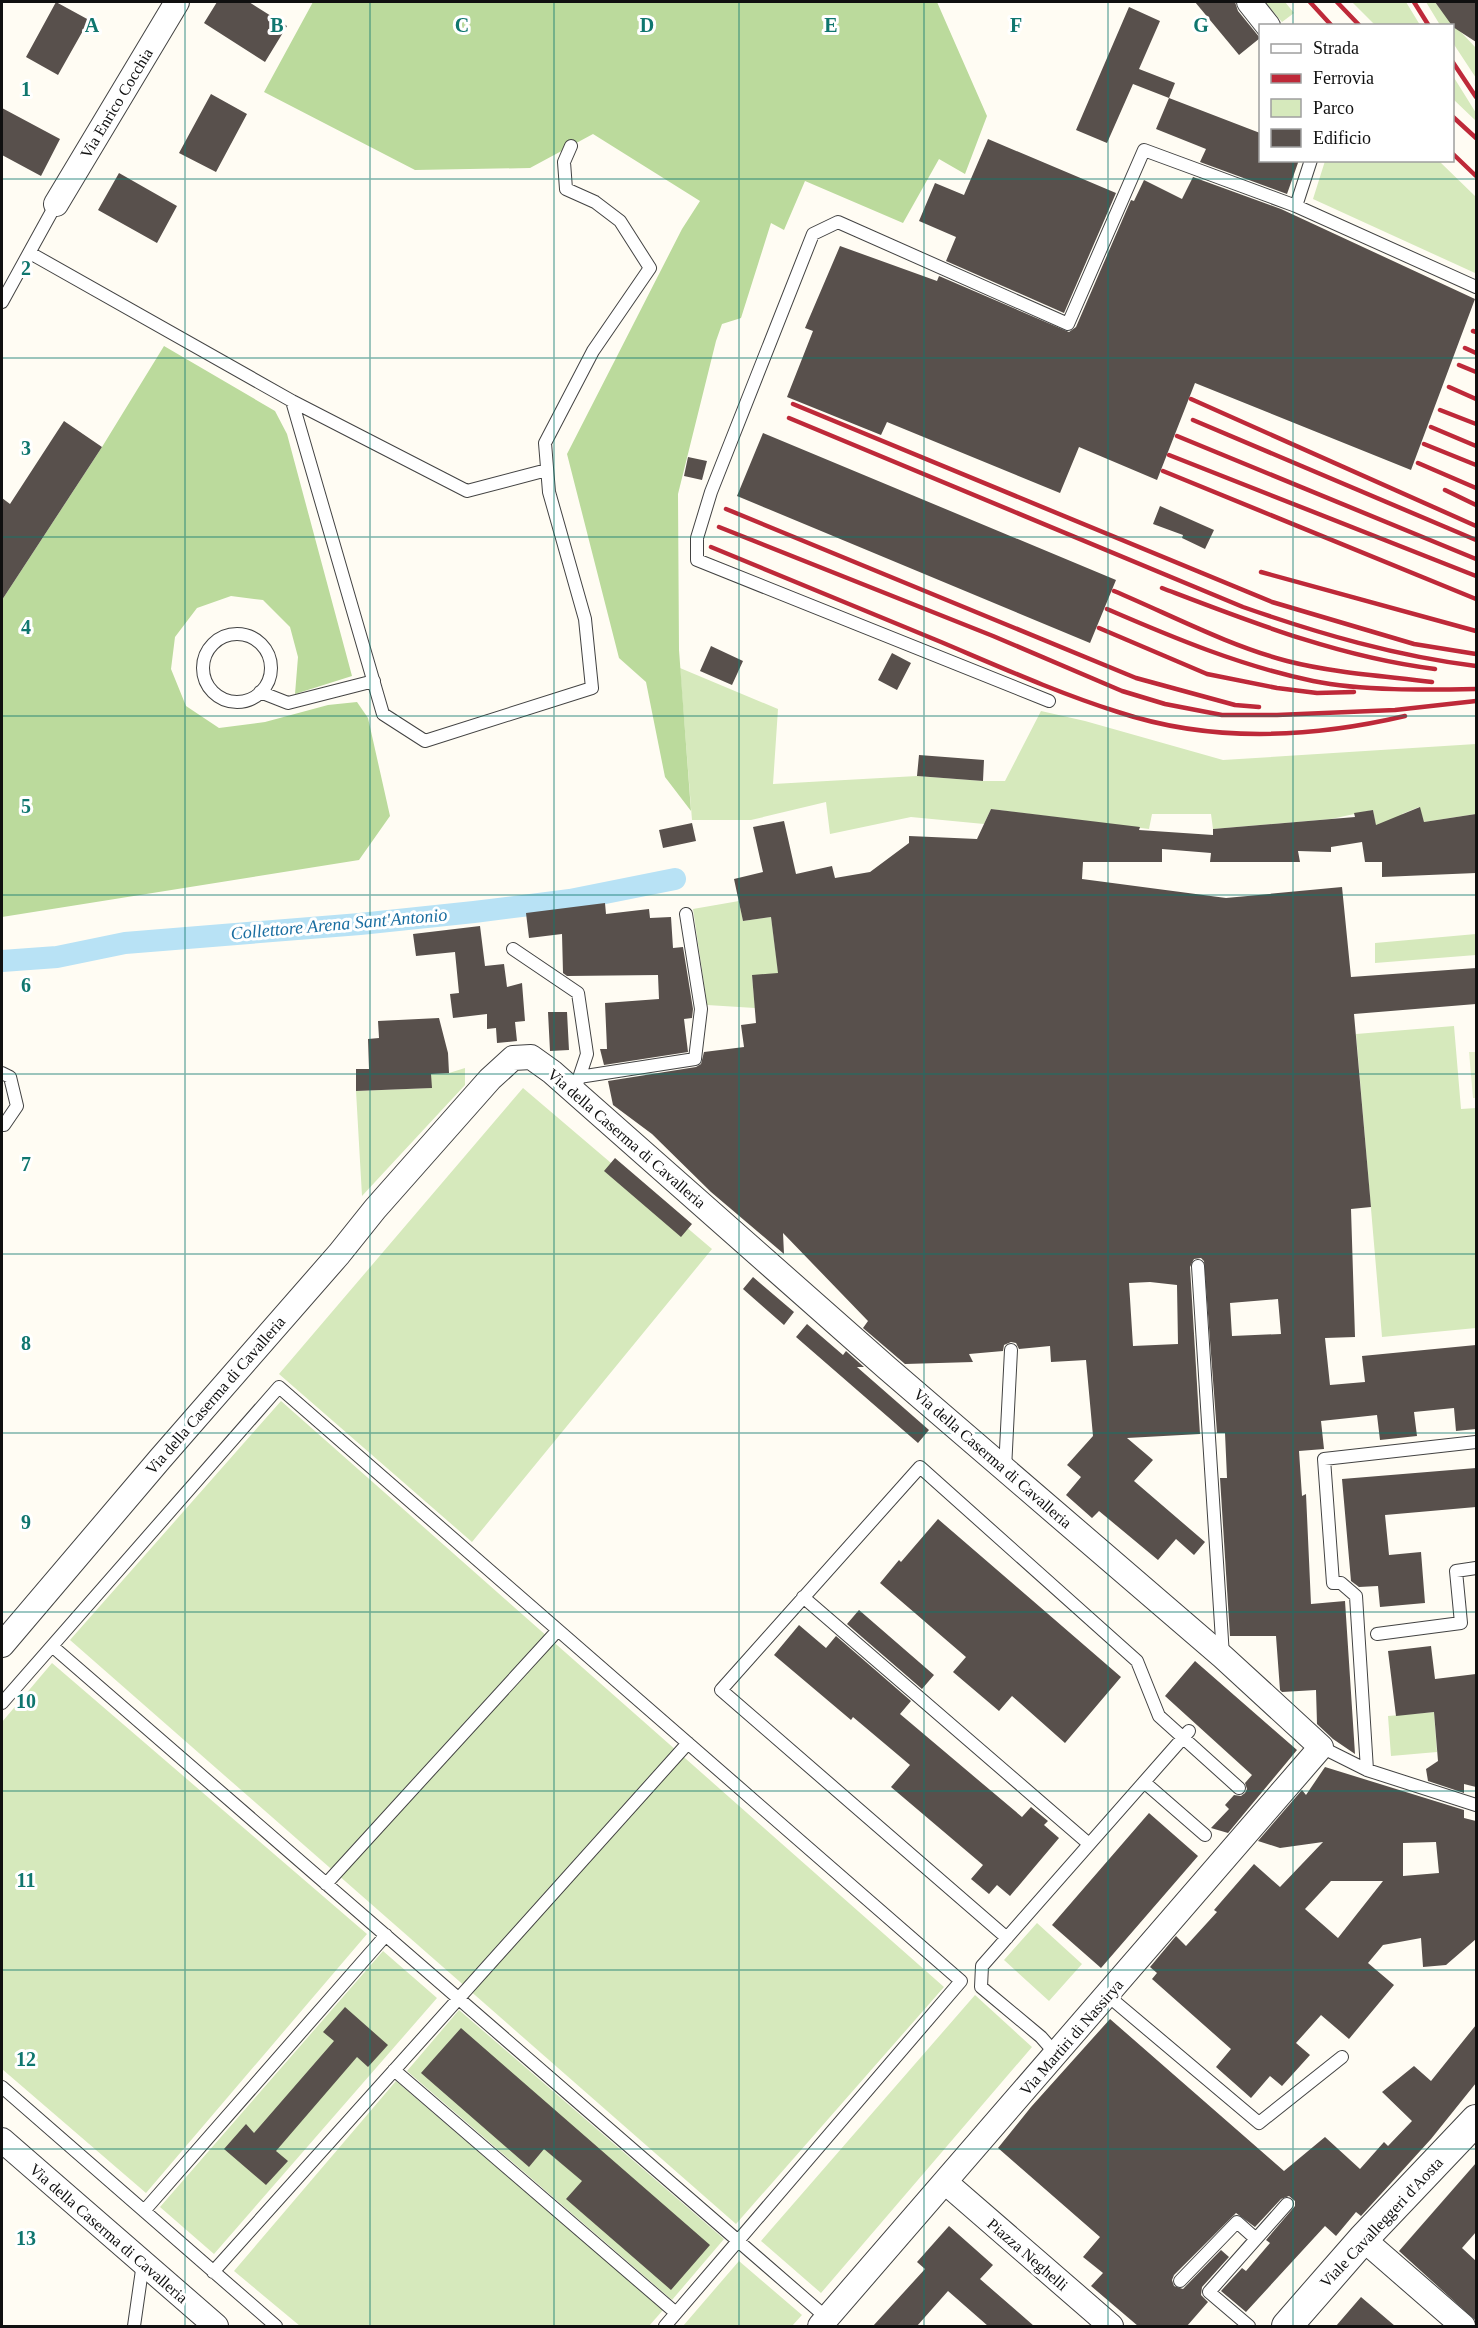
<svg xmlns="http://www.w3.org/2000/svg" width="1478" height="2328" viewBox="0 0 1478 2328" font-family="'Times New Roman',serif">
	<rect width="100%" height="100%" fill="#fffcf3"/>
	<path fill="#d6e9bc" d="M1265,2H1285L1294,13L1282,22Z
		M1352,2H1406L1420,25H1375Z
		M1426,2H1435L1445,15L1476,48V78L1453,43L1452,26L1440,25Z
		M1453,76L1476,113V121L1453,99Z
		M1325,161H1439L1476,197L1475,273L1313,199Z
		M680,668L778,709L773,784L917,776L983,781H1005L1041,711L1085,721L1223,760L1476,744V814L1424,822L1419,807L1402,814L1401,833L1378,836L1373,810L1331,819L1213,829L1211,814H1152L1149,829L991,809L984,824L911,817L830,834L826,802L751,820H692Z
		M739,901L743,921L771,917L779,977L752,975L755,1008L707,1005L693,909Z
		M1476,934V955L1375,963V943Z
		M1454,1026L1461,1109L1476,1108V1328L1382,1337L1356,1034Z
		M465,1068V1085L362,1196L356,1091L431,1088V1074L449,1073Z
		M523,1088L712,1249L472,1542L279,1374Z
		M281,1401L944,1987L736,2224L70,1640Z
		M52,1663L367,1934L146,2193L2,2069V1722Z
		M1434,1712L1437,1752L1391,1756L1388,1716Z
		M1037,1923L1082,1964L1049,2001L1004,1960Z
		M383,1951L437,1998L214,2254L160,2207Z
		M975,1995L1032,2047L821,2293L761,2241Z
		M459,2010L724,2239L672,2300L407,2071Z
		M396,2081L663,2310L649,2326H300L234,2271Z
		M739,2261L802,2315L792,2326H683Z"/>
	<path fill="#bbda9c" d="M313,2H937L987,116L965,174L939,159L903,223L805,181L784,230L771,223L741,318L722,324L716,341L678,494L679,650L691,811L665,777L646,682L619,658L567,454L682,229L700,201L593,134L530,168L415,170L264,92Z
		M164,346L275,411L287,434L352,676L295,694L298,657L290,627L263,600L231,596L197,608L175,637L171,669L186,706L219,728L265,722L328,705L357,702L368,718L390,816L359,860L2,917V600L102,447Z"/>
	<path fill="#e7f1ce" d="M1469,1052H1476V1098H1473Z"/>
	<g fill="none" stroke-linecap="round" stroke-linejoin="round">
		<path stroke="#b8e2f5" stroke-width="22" d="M2,961L57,957L125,943L360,924L474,912L570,900L675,879"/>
	</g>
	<path fill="#58504c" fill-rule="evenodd" d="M56,2L89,20L58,75L26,57Z
		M217,2H249L287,26L265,62L204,23Z
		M1195,2H1235L1238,11L1260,38L1239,55Z
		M1435,2H1476V42L1453,27Z
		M1129,7L1160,21L1139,69L1175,83L1169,98L1133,84L1107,143L1076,130Z
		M211,94L247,114L216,172L179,153Z
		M1169,98L1260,133V160H1299L1287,194L1200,162L1206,149L1156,129Z
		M2,108L60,139L41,176L2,155Z
		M988,139L1116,193L1064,313L946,261L956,237L919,221L935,183L964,195Z
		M119,173L177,206L157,243L98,210Z
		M1193,177L1281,209L1475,299L1411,470L1195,383L1157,480L1079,447L1060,493L887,422L881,435L787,397L813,331L805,328L840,246L937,281L939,276L1069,332L1076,327L1131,200L1134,201L1144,180L1182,199Z
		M64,421L102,447L2,600V498L10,504Z
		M763,433L1116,580L1090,643L737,496Z
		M688,457L707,461L702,480L684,476Z
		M1160,506L1214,530L1205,549L1182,538L1183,535L1153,524Z
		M711,646L743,661L732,685L700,671Z
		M892,653L911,663L897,690L878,680Z
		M919,755L984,760L983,781L917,776Z
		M1420,807L1424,822L1476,814V873L1382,877V862H1365L1362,842L1331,847V852L1298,851L1300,862H1210L1211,853L1162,849V862H1083L1082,879L1226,898L1342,887L1351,977L1476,968V1004L1354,1014L1371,1207L1351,1209L1355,1337L1325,1338L1330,1385L1365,1382L1362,1356L1476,1345V1429L1456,1431L1454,1408L1414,1412L1417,1436L1380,1440L1377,1415L1321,1421L1324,1449L1299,1451L1302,1496L1306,1494L1311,1604L1345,1601L1355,1754L1333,1739L1317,1724L1316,1690L1282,1692L1280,1690L1276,1636H1230L1220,1478H1227L1225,1433H1217L1204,1261L1201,1258L1194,1259L1190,1267L1200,1434L1127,1438L1153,1460L1134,1481L1205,1542L1194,1555L1176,1539L1158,1560L1099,1511L1092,1518L1066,1495L1081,1477L1067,1465L1093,1436L1086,1360L1051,1362L1050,1346L1019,1349L1016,1343L1011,1342L1004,1345L1003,1351L969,1354L973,1362L905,1364L863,1328L868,1321L783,1233L784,1254L711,1192L652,1134L613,1105L608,1081L696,1067L701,1064L704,1052L744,1047L741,1025L756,1023L752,975L778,973L771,917L743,921L734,879L763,872L753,827L784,821L796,874L832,866L835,878L870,872L909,843V836L977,839L991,809L1140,827L1139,830L1213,835V829L1355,817L1354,813L1373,810L1376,825ZM1150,1282L1177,1285L1178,1344L1133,1346L1129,1283ZM1278,1299L1281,1334L1232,1336L1230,1303Z
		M692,823L696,841L663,848L659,830Z
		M605,903L606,914L649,909L650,918L671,917L673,948L683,947L693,1009L692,1018L684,1019L688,1052L604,1065L600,1049H607L605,1003L659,999L658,975L567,976L563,973L562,934L529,938L526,913Z
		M480,926L485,966L504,964L507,987L522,983L525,1021L515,1022L517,1041L497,1043L496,1028L487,1029V1014L453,1018L450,994L459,993L455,952L416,956L413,934Z
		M548,1012H567L569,1050L550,1051Z
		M439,1018L448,1053L449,1073L431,1074L432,1088L356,1091V1069H369L368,1039L379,1038L378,1021Z
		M615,1158L692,1224L681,1237L604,1171Z
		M753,1277L794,1312L784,1325L743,1289Z
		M807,1324L843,1355L846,1351L864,1367H857L929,1430L918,1443L796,1337Z
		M1476,1468V1507L1385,1515L1389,1555L1421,1552L1425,1603L1380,1607L1378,1586L1359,1587L1351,1581L1342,1479Z
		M938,1519L1121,1677L1065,1743L1012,1696L999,1711L953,1672L966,1657L880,1583L899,1560L901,1562Z
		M859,1610L934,1675L922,1689L847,1624Z
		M799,1625L826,1648L836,1636L911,1701L900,1714L1022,1817L1031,1807L1048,1821L1044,1825L1059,1838L1010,1896L997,1885L989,1894L971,1879L983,1865L891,1787L910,1765L853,1717L851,1720L774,1655Z
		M1431,1646L1435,1679L1476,1674V1787L1464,1784V1793L1428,1781L1426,1769L1438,1761L1434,1712L1396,1716L1388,1651Z
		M1195,1661L1297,1750L1228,1833L1211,1828L1229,1809L1225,1805L1234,1795L1241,1796L1245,1793L1247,1789L1245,1783L1252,1775L1165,1696Z
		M1325,1767L1464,1810V1818L1476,1821V1939L1446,1965L1423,1967L1421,1938L1383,1945L1368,1963L1394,1985L1349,2039L1321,2015L1296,2043L1310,2055L1282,2086L1270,2076L1251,2098L1216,2067L1231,2049L1152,1979L1157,1973L1150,1967L1176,1936L1186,1946L1217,1912L1214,1910L1254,1864L1280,1887L1323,1842L1280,1848L1258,1841L1302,1790L1306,1795ZM1436,1842L1439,1873L1403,1876V1843ZM1331,1881H1383L1338,1938L1305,1909Z
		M1149,1813L1198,1856L1101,1968L1052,1925Z
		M345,2007L388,2045L368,2067L357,2057L276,2151L288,2161L266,2185L224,2149L246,2124L254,2133L334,2041L323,2032Z
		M1110,2019L1284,2171L1325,2137L1360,2169L1384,2142L1388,2146L1412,2121L1382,2092L1414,2066L1431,2081L1476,2025V2083L1431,2139L1361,2216L1356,2212L1336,2236L1325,2226L1246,2312L1221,2291L1242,2268L1246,2271L1270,2243L1266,2240L1295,2206V2201L1289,2196L1281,2199L1255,2227L1236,2213L1174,2275L1172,2280L1174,2286L1183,2289L1221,2250L1229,2257L1202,2287L1201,2295L1208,2302L1187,2326H1138L1091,2286L1103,2273L1083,2257L1100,2237L998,2148L1031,2107Z
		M461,2028L710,2245L671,2290L566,2199L582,2181L544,2149L529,2167L421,2073Z
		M1476,2163V2232L1462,2248L1476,2261V2321L1399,2251Z
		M949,2226L993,2265L980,2279L1034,2326H988L948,2291L917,2326H873L925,2269L917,2262Z
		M1361,2297L1395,2326H1336Z"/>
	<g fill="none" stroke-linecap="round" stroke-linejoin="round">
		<g stroke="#434343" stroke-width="14">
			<path id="service" d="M1296,206L1476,287
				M30,253L292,401L383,714L425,741L592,688L585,619L549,492L545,443L593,351L650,268L620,221L595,202L566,189L564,162L571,146
				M2,302L56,204
				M292,401L467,491L547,470
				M203 668a34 34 0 1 1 68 0a34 34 0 1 1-68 0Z
				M260,692L288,703L374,681
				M1049,701L697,560V538L711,492L813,234L838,222L1068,324L1144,150L1296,206L1311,160
				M513,949L578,993L587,1054L577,1084
				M2,1073L10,1077L17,1106L4,1125H2
				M579,1077L695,1059L701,1009L686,914
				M1198,1266L1223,1656
				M1005,1469L1011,1350
				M803,1597L1089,1844
				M1377,1634L1461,1623L1456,1571L1476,1568
				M52,1646L827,2318
				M2,1703L279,1387L961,1981L665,2326
				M1321,1747L1367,1770L1476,1805
				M1367,1770L1356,1596L1341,1583H1333L1324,1459L1476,1442
				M1144,1782L1205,1835
				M326,1884L558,1630
				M1007,1938L721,1690L920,1467L1137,1661L1159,1716L1239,1788
				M1107,1995L1259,2123L1342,2057
				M1056,2054L1041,2037L981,1987L982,1966L1189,1731
				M394,2070L676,2313
				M2,2087L276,2326
				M144,2211L386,1935
				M213,2272L688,1743
				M1180,2281L1237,2222L1256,2239
				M134,2326L143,2263
				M1249,2326L1209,2292L1287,2204"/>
		</g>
		<g stroke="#434343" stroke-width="26">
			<path id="minor" d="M1249,2L1268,26
				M56,204L177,2
				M2,1645L160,1459L339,1254L375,1209L490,1079L513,1058L531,1057L552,1072L887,1368L1223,1657L1321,1747L820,2326
				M2,2140L216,2326
				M945,2182L1111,2326
				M1363,2239L1463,2326"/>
		</g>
		<g stroke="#434343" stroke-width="32">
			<path id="tertiary" d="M1287,2326L1363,2239L1476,2120"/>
		</g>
		<use href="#service" stroke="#fff" stroke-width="12"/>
		<use href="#minor" stroke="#fff" stroke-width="24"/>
		<use href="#tertiary" stroke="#fff" stroke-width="30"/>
		<path stroke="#be2939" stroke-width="4.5" d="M1310,2L1332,26
			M1337,2L1360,26
			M1414,2L1429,26
			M1452,61L1476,97
			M1452,116L1476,138
			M1452,153L1476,176
			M1473,331L1476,332
			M1465,348L1476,353
			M1459,365L1476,372
			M1449,387L1476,399
			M1191,399L1476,526
			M793,404L1272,602L1414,644L1476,654
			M1440,410L1476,424
			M789,418L1243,607C1320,634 1396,656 1476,666
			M1193,420L1476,540
			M1431,427L1476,446
			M1177,436L1476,559
			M1424,444L1476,465
			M1169,455L1476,576
			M1418,463L1476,488
			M1163,471L1476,599
			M1445,490L1476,505
			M726,509L1136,678L1235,705L1259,707
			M719,527L993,636L1122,691L1165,704L1222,715H1277L1395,710L1476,701
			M711,547C787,579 864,610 941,642C1000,667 1058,693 1118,712C1211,743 1311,738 1405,716
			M1261,572L1476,631
			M1162,588C1251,622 1339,657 1435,669
			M1114,591C1171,615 1227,645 1287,661C1334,673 1384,676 1432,682
			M1107,609C1174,638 1241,666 1313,681C1362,691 1426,690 1476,689
			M1099,628L1207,674L1277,688L1317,693L1354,692"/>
	</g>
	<path fill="none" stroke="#0f766e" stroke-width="1.5" stroke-opacity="0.55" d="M185,2V2326M370,2V2326M554,2V2326M739,2V2326M924,2V2326M1108,2V2326M1293,2V26M1293,160V2326M2,179H1476M2,358H1476M2,537H1476M2,716H1476M2,895H1476M2,1074H1476M2,1254H1476M2,1433H1476M2,1612H1476M2,1791H1476M2,1970H1476M2,2149H1476"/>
	<g text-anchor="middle" stroke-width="6" stroke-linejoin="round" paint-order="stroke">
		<g font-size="16" fill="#101010" stroke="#fff">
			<text transform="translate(116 103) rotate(-59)" y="6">Via Enrico Cocchia</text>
			<text transform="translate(627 1138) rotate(41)" y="6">Via della Caserma di Cavalleria</text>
			<text transform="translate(215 1395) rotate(-49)" y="6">Via della Caserma di Cavalleria</text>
			<text transform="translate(993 1458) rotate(41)" y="6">Via della Caserma di Cavalleria</text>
			<text transform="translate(1071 2037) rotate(-49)" y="6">Via Martiri di Nassirya</text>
			<text transform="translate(1381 2222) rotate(-47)" y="6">Viale Cavalleggeri d'Aosta</text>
			<text transform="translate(109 2233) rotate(41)" y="6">Via della Caserma di Cavalleria</text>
			<text transform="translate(1028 2254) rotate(41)" y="6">Piazza Neghelli</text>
		</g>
		<g font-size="18" font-style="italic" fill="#1a6ea1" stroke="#fff">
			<text transform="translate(339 924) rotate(-5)" y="6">Collettore Arena Sant'Antonio</text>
		</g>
	</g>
	<g font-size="20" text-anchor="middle" font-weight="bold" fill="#0f766e" stroke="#fff" stroke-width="6" stroke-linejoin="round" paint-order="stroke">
		<text x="92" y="32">A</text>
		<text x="277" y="32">B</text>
		<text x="462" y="32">C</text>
		<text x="647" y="32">D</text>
		<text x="831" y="32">E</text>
		<text x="1016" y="32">F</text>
		<text x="1201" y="32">G</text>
		<text x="26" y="96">1</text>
		<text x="26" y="275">2</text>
		<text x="26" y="455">3</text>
		<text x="26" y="634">4</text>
		<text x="26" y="813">5</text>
		<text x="26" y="992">6</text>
		<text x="26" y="1171">7</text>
		<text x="26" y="1350">8</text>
		<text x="26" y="1529">9</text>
		<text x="26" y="1708">10</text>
		<text x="26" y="1887">11</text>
		<text x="26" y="2066">12</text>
		<text x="26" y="2245">13</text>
	</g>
	<rect width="1478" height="2328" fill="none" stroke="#101010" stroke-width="6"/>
	<rect x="1259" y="24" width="195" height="138" fill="#ffffff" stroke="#9f9f9f" stroke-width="1.5"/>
	<rect x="1271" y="44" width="30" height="9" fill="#ffffff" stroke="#9f9f9f" stroke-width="1.5"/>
	<text x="1313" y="54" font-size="18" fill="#101010">Strada</text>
	<rect x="1271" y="74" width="30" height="9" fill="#be2939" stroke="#9f9f9f" stroke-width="1.5"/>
	<text x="1313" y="84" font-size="18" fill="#101010">Ferrovia</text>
	<rect x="1271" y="99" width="30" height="18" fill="#d6e9bc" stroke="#9f9f9f" stroke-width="1.5"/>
	<text x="1313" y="114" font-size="18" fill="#101010">Parco</text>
	<rect x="1271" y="129" width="30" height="18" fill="#58504c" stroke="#9f9f9f" stroke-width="1.5"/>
	<text x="1313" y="144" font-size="18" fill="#101010">Edificio</text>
</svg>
